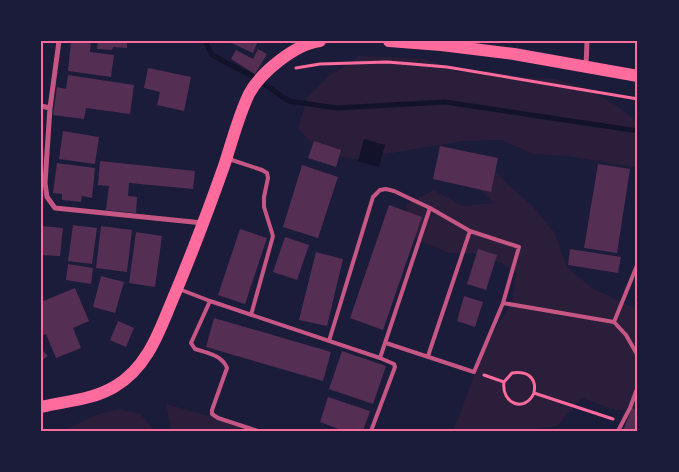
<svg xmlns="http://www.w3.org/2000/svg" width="679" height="472" viewBox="0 0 679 472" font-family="Helvetica,sans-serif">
	<rect width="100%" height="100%" fill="#1b1b3a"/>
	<path fill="#2a1e3b" d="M360,56L426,59L457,72L488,71L522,77L555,79L589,89L617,106L638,123V168L568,156L533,154L502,140L464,141L356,159L322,154L298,129L307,98L330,75Z
		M484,158L506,183L532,205L554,232L567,267L592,288L638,310V410H615L582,398L557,426L522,431H452L458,419L480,359L494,331L512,303L516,272L485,254L448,253L415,238L406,205L434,190L463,206L493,203L464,173Z
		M166,404L262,431H175L171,428Z
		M118,409L141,414L154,431H63L95,415Z"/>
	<path fill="#12122b" d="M364,139L385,145L379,167L358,161Z"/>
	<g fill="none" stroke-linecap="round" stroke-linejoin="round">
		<path stroke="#12122b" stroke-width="5" d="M205,41L212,55L252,76L289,101L337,108L445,102L638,131"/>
	</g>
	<path fill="#542f53" d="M71,41H91L90,52L114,55L111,77L68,71Z
		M98,41H127V48L113,47L112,50L97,49Z
		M227,41H258L253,53Z
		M258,49L267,54L255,74L231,59L236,50L253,59Z
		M148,68L191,77L184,111L157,105L160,92L144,88Z
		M68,75L134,85L130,114L86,108L84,119L53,115L57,87L66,89Z
		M63,131L99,137L95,164L59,159Z
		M314,141L341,150L336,167L308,158Z
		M440,146L498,158L491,192L433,179Z
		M100,161L195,171L193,189L129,183L128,196L137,197L136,213L106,210L109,186L98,185Z
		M57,163L95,168L92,198L82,196L81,202L62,200V194L53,193Z
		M598,164L630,169L617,253L584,248Z
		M302,165L338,177L318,238L283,227Z
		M389,205L422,217L383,330L350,318Z
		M73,225L97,228L92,264L68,261Z
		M41,226L63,228L60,256L41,255Z
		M101,226L132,230L127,272L96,268Z
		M240,229L267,238L245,304L218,295Z
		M136,232L162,236L155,287L129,283Z
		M285,237L309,245L297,280L273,272Z
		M478,249L497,255L486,290L467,284Z
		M570,249L621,257L618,273L568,265Z
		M316,252L343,259L327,326L299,320Z
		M68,264L93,268L91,284L66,280Z
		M101,276L124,282L115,313L93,307Z
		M75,288L89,321L73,328L81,348L56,358L46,334L41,336V302Z
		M464,296L483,302L475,327L457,321Z
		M214,318L331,352L323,381L206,347Z
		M118,321L134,328L126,347L110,340Z
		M41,349L48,356L41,361Z
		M342,351L386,366L373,404L329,389Z
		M328,397L370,411L363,431H344L320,422Z
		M632,408L638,410V431H623Z"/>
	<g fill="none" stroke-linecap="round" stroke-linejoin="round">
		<path stroke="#ff6b9d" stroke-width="3" d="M296,68L320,64L387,62L412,64L447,67L638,99
			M484,375L504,382C501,404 525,413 534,393L613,419
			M504,382L512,373C527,371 537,377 534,393"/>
		<path stroke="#c65784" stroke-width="4" d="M229,159L262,170L267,173L268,178L264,197V207L273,236L251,315
			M638,263L614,322L626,335L638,356
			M179,289L210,301
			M329,341L373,197L380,190L386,189L394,191L430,208L470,231L519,247L503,303L614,322
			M386,343L474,372L503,303
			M428,356L470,231
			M258,431L218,418L212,414V410L227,368C222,355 207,353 195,349L191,343L210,301L380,358L430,208
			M371,431L395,367L394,364L380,358
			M618,431L630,408L638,386"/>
		<path stroke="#c65784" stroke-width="5" d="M59,41L50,108L45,183L47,197L55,208L203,223
			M586,67L587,41
			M41,106L50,108"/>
		<path stroke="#ff6b9d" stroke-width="12" d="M389,41L441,45L514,54L638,76
			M41,407C66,401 92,400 114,387C144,370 157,338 169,308C189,261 207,214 224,166C232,142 238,117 249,94C260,73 295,44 320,41"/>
	</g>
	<rect width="679" height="472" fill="none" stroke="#1b1b3a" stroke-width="85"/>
	<rect x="42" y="42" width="594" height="388" fill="none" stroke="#ff6b9d" stroke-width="2"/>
</svg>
